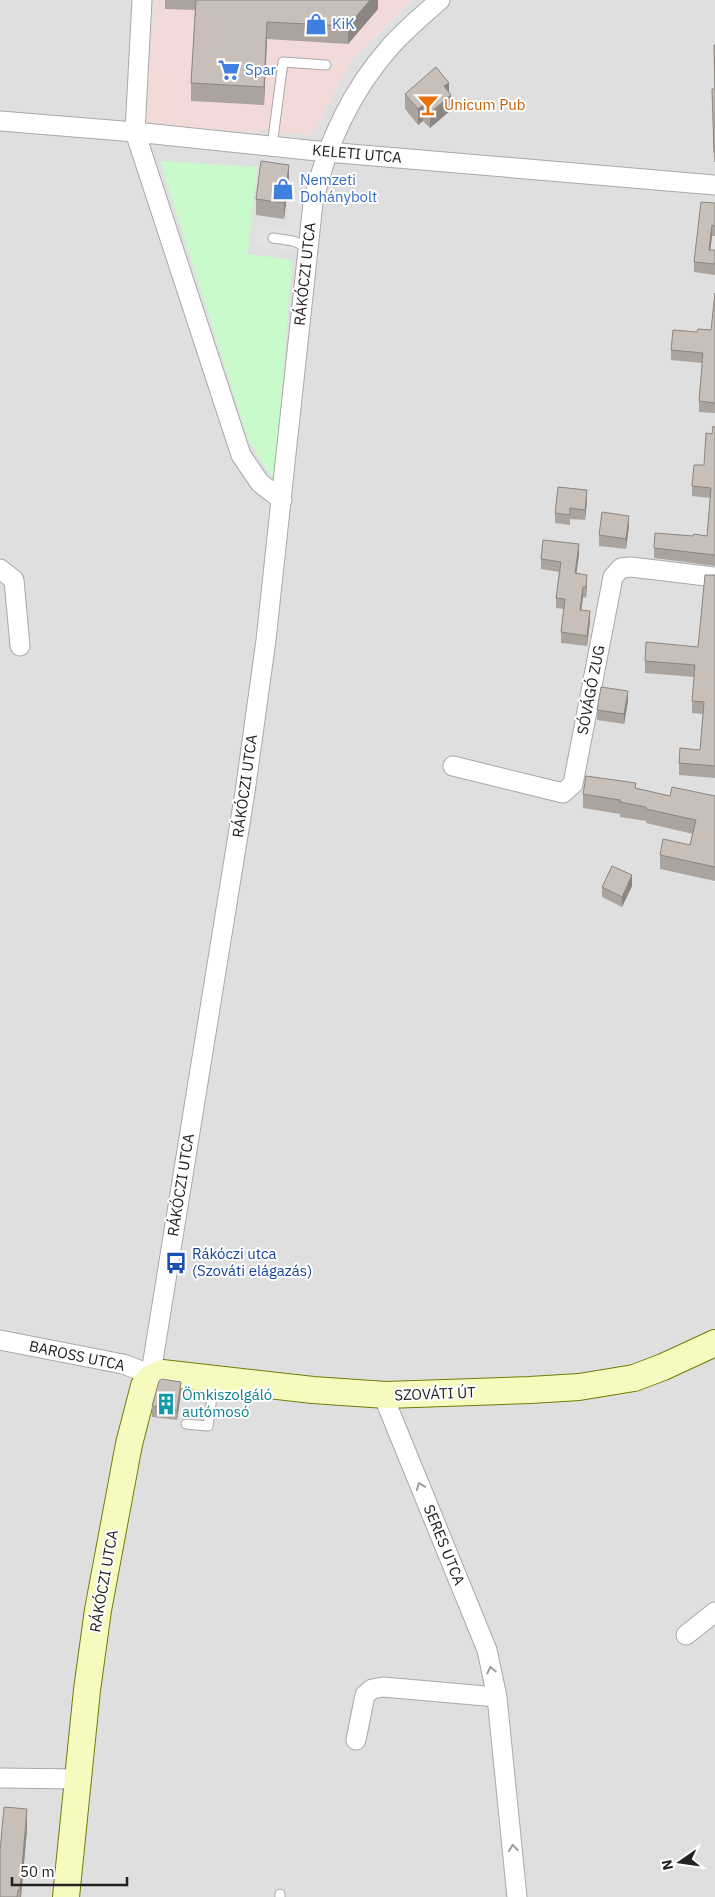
<svg xmlns="http://www.w3.org/2000/svg" width="715" height="1897" viewBox="0 0 715 1897" font-family="'IBM Plex Sans',sans-serif">
	<rect width="100%" height="100%" fill="#f2efe9"/>
	<path fill="#e0dfdf" d="M0,0H155L145,125L311,135L351,61L412,0H715V1897H0Z"/>
	<path fill="#f2dad9" d="M155,0H412L351,61L311,135L145,125Z"/>
	<path fill="#c8facc" d="M160,161L257,167L248,254L292,260L275,482L248,440Z"/>
	<path fill="#e2e2e2" d="M292,182L309,185L300,253L254,245L257,223L286,227Z"/>
	<g fill="none" stroke-linecap="round" stroke-linejoin="round">
		<g stroke="#a9a9a9" stroke-width="11">
			<path id="lane" d="M272,146L283,62L326,65
				M273,238L293,241L308,247
				M186,1424L208,1426L214,1382
				M280,1894V1897"/>
		</g>
		<g stroke="#a9a9a9" stroke-width="21">
			<path id="street" d="M142,0L135,132L241,455L260,483L282,500
				M0,121L135,132L327,152L715,185
				M0,569L14,580L20,646
				M453,766L563,793L573,784L613,577L621,568L631,567L715,577
				M0,1340L123,1364L139,1370L150,1379
				M150,1379L245,792L266,640L313,203C326,146 351,91 390,47C405,30 423,15 440,0
				M386,1395L387,1405L487,1650L497,1697L517,1897
				M686,1635L715,1612
				M356,1740L365,1695L372,1689L383,1687L497,1697
				M0,1778L78,1779"/>
		</g>
		<g stroke="#707d05" stroke-width="28">
			<path id="secondary" d="M66,1897L87,1690L98,1610L129,1444L144,1386L150,1379L162,1373L313,1390L386,1395L530,1390L579,1387L634,1378L663,1367L715,1343"/>
		</g>
		<use href="#lane" stroke="#fff" stroke-width="9"/>
		<use href="#street" stroke="#fff" stroke-width="19"/>
		<use href="#secondary" stroke="#f7fabf" stroke-width="26"/>
	</g>
	<path fill="#aba49e" d="M165,0H378V9L348,44L267,39L264,105L191,101V83L195,10L165,9Z
		M715,45V162H714L712,89H715Z
		M449,91L451,110L430,128L423,121L418,125L405,109V94Z
		M289,180L284,219L256,215V199Z
		M715,203V236H712L710,250H715V275L694,272V262Z
		M715,293V413L699,412V401L702,363L671,360V350L697,332L711,330Z
		M715,427V566L654,558V548L693,536H707L710,498L692,496V486L704,465Z
		M587,501L585,520L570,519V525L555,523V513Z
		M629,526L626,549L599,546V535Z
		M579,555L576,573L587,585L586,598L583,597L581,610L590,621L587,646L561,643V632L564,609L556,608V598L559,572L541,569V559Z
		M715,575V778L679,775V763L700,750L703,714L692,713V701L694,677L645,673V661L698,647Z
		M628,701L624,724L597,720V710Z
		M636,788L670,796H715V881L660,869V855L690,845L693,834L646,823V821L620,817V814L583,808V794Z
		M632,886L622,907L602,897V887Z
		M181,1392L177,1420L152,1417V1406Z
		M27,1829L21,1897H0Z"/>
	<path fill="#8b8681" d="M370,0H378V9L348,44V26Z
		M267,22V39L264,105V87Z
		M449,83V97L451,95V110L430,128V113L444,86Z
		M423,105V121L418,125V109Z
		M289,165V180L284,219V203Z
		M712,225V236L709,260V250Z
		M587,490V501L585,520V510Z
		M629,516V526L626,549V539Z
		M579,544V555L575,583V573Z
		M587,575V585L586,598V587Z
		M583,587V597L580,620V610Z
		M590,611V621L587,646V636Z
		M628,691V701L624,724V714Z
		M632,875V886L622,907V897Z
		M181,1382V1392L177,1420V1410Z
		M27,1809V1829L21,1897H20Z"/>
	<path fill="#c7bfb8" stroke="#8b8681" d="M196,0H370L348,26L267,22L264,87L191,83Z
		M714,45H715V152H714L712,89H715Z
		M436,67L449,83L444,86L451,95L430,113L423,105L418,109L405,94Z
		M261,161L289,165L284,203L256,199Z
		M701,202L715,203V226L712,225L709,250H715V264L694,262Z
		M715,293V403L699,401L703,353L671,350L673,330L697,332L698,329L711,330Z
		M713,426L715,427V555L654,548L655,533L693,536L694,534L707,536L711,488L692,486L694,465H704L706,433L712,434Z
		M558,487L587,490L585,510L570,508V515L555,513Z
		M602,512L629,516L626,539L599,535Z
		M543,540L579,544L575,573L587,575L586,587H583L580,610L590,611L587,636L561,632L565,599L556,598L561,562L541,559Z
		M705,575H715V766L679,763L680,748L700,750L704,702L692,701L695,665L645,661L646,642L698,647Z
		M601,687L628,691L624,714L597,710Z
		M586,776L636,783L635,788L670,796L672,787L715,796V867L660,855L663,839L690,845L696,820L646,809V807L620,802V800L583,794Z
		M612,866L632,875L622,897L602,887Z
		M162,1379L181,1382L177,1410L152,1406L159,1381Z
		M4,1807L27,1809L20,1890H18L17,1897H0V1851Z"/>
	<defs><path id="oneway-chevron" d="M-2-3.5L2.5 0L-2 3.5" fill="none" stroke-width="1.6" stroke-linecap="round" stroke-linejoin="round" transform="scale(1.25)"/></defs>
	<g stroke="#9c9c9c">
		<use href="#oneway-chevron" transform="translate(420 1486) rotate(-112)"/>
		<use href="#oneway-chevron" transform="translate(491 1670) rotate(-103)"/>
		<use href="#oneway-chevron" transform="translate(513 1848) rotate(-96)"/>
	</g>
	<defs>
		<g id="shop-bare" transform="scale(1.725)"><path d="M-5-2.5h2.3a2.7 3.5 0 0 1 5.4 0H5L5.5 6h-11ZM-1.5-2.5h3a1.5 2.3 0 0 0-3 0Z" fill="#3f7fe0" stroke="#fff" stroke-width="2.5" paint-order="stroke"/></g>
		<g id="supermarket-bare" transform="scale(1.725)"><path d="M-6-5.5h2.5l.6 2H6L4.5 2H-2.5L-4.4-4H-6ZM-1.5 3.2a1.3 1.3 0 1 0 .1 0ZM3 3.2a1.3 1.3 0 1 0 .1 0Z" fill="#3f7fe0" stroke="#fff" stroke-width="2.5" paint-order="stroke"/></g>
		<g id="bar-bare" transform="scale(1.725)"><path d="M-6-5H6L.8 .8V4.5H3.5V6h-7V4.5H-.8V.8Z" fill="#e8710a" stroke="#fff" stroke-width="2.5" paint-order="stroke"/></g>
		<g id="bus-bare" transform="scale(1.725)"><path d="M-5-6H5V4H4V6H2V4H-2V6H-4V4H-5ZM-3.5-4V0h7V-4ZM-3.5 1.2v1.5H-2V1.2ZM2 1.2v1.5H3.5V1.2Z" fill="#1a4fb4" stroke="#fff" stroke-width="2.5" paint-order="stroke"/></g>
		<g id="building-bare" transform="scale(1.725)"><path d="M-4-6H4V6H1V3H-1V6H-4ZM-2.5-4.3h1.7v1.8h-1.7ZM.8-4.3h1.7v1.8H.8ZM-2.5-1h1.7V.8h-1.7ZM.8-1h1.7V.8H.8Z" fill="#0f9aa8" stroke="#fff" stroke-width="2.5" paint-order="stroke"/></g>
	</defs>
	<g fill-rule="evenodd">
		<use href="#shop-bare" x="316" y="24"/>
		<use href="#supermarket-bare" x="229" y="70"/>
		<use href="#bar-bare" x="428" y="105"/>
		<use href="#shop-bare" x="283" y="189"/>
		<use href="#bus-bare" x="176" y="1263"/>
		<use href="#building-bare" x="166" y="1404"/>
	</g>
	<g text-anchor="middle" stroke-width="4" stroke-linejoin="round" paint-order="stroke">
		<g font-size="15" fill="#366cbe" stroke="#fff" text-anchor="start">
			<text x="332" y="29">KiK</text>
			<text x="245" y="75">Spar</text>
			<text x="300" y="185">Nemzeti<tspan x="300" dy="17">Dohánybolt</tspan></text>
		</g>
		<g font-size="15" fill="#c56008" stroke="#fff" text-anchor="start">
			<text x="444" y="110">Unicum Pub</text>
		</g>
		<g font-size="15" fill="#222" stroke="#fff">
			<text transform="translate(357 154) rotate(5)" y="5">KELETI UTCA</text>
			<text transform="translate(305 274) rotate(-84)" y="5">RÁKÓCZI UTCA</text>
			<text transform="translate(591 690) rotate(-79)" y="5">SÓVÁGÓ ZUG</text>
			<text transform="translate(245 786) rotate(-82)" y="5">RÁKÓCZI UTCA</text>
			<text transform="translate(181 1185) rotate(-81)" y="5">RÁKÓCZI UTCA</text>
			<text transform="translate(77 1356) rotate(12)" y="5">BAROSS UTCA</text>
			<text transform="translate(435 1394) rotate(-2)" y="5">SZOVÁTI ÚT</text>
			<text transform="translate(444 1545) rotate(68)" y="5">SERES UTCA</text>
			<text transform="translate(104 1581) rotate(-80)" y="5">RÁKÓCZI UTCA</text>
		</g>
		<g font-size="15" fill="#164399" stroke="#fff" text-anchor="start">
			<text x="192" y="1259">Rákóczi utca<tspan x="192" dy="17">(Szováti elágazás)</tspan></text>
		</g>
		<g font-size="15" fill="#0d838f" stroke="#fff" text-anchor="start">
			<text x="182" y="1400">Ömkiszolgáló<tspan x="182" dy="17">autómosó</tspan></text>
		</g>
	</g>
	<g transform="translate(680 1862) rotate(257)" stroke="#ffffff" stroke-width="4" paint-order="stroke">
	<path d="M0-4L9 19L0 12L-9 19Z" fill="#222222"/>
	<text y="-8" font-size="14" font-weight="bold" text-anchor="middle" fill="#222222">N</text>
	</g>
	<path d="M12 1877v8h115v-8" fill="none" stroke="#222222" stroke-width="2.5"/>
	<text x="20" y="1877" font-size="15" fill="#222222" stroke="#ffffff" stroke-width="4" paint-order="stroke">50 m</text>
</svg>
